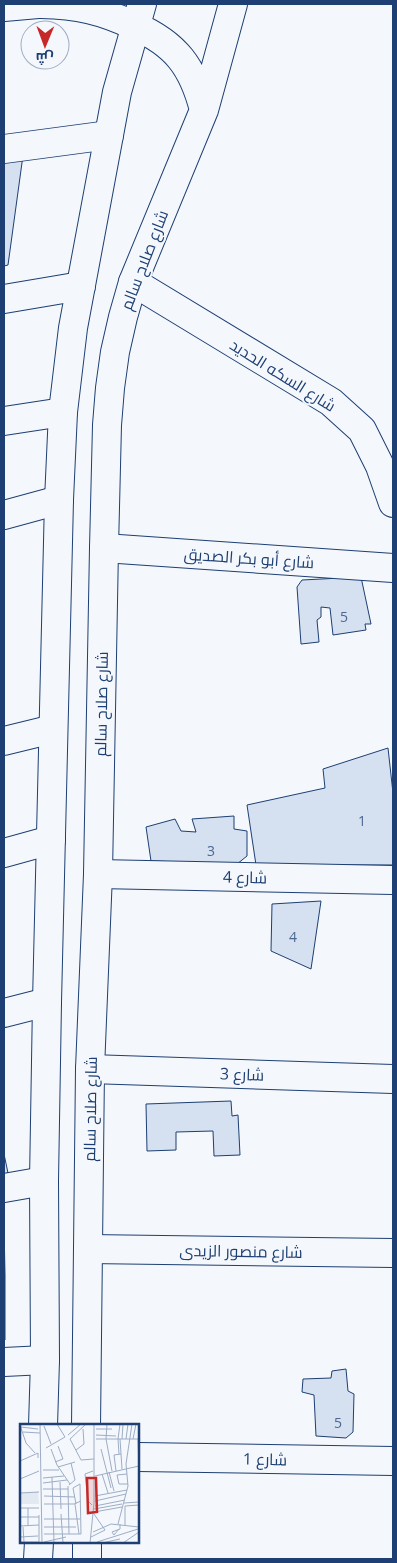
<svg xmlns="http://www.w3.org/2000/svg" width="397" height="1563" viewBox="0 0 397 1563" font-family="'Open Sans',Cairo,sans-serif">
	<rect width="100%" height="100%" fill="#f4f7fb"/>
	<path fill="#d5e0f0" stroke="#1d3f73" d="M24,148L8,265L4,266V152Z
		M361,577L371,624H365L366,630L333,635L330,608L321,607V617L317,620L319,642L301,644L297,587L302,580Z
		M388,748L393,793V865H256L247,805L325,788L323,769Z
		M234,816V829L247,831V856L237,864L151,861L146,827L175,819L181,831L196,832L192,819Z
		M321,901L311,969L271,951L272,904Z
		M231,1101L232,1116L238,1115L240,1155L214,1156L213,1131L176,1132V1150L147,1151L146,1104Z
		M4,1154L8,1173L4,1174Z
		M4,1225L5,1275V1340H4Z
		M346,1369L348,1391L354,1394L353,1432L346,1438L316,1436L314,1395L302,1392L303,1379L331,1378L332,1371Z"/>
	<g fill="none" stroke-linecap="round" stroke-linejoin="round">
		<g stroke="#1d3f73" stroke-width="30">
			<path id="minor" d="M41,4C78,5 101,10 135,26
				M4,7L38,4
				M4,149L109,135
				M133,282L331,402L362,430L380,466L393,503
				M4,299L81,286
				M4,421L63,412
				M4,515L59,500
				M104,548L393,568
				M4,741L53,729
				M4,853L51,840
				M98,874L393,880
				M4,1013L47,1002
				M90,1069L393,1079
				M4,1188L44,1181
				M88,1249L393,1253
				M4,1362L45,1360
				M138,1457L393,1461"/>
		</g>
		<g stroke="#1d3f73" stroke-width="30">
			<path id="highway" d="M135,26C176,44 193,67 204,110
				M43,1426L45,1360L44,1181L47,1002L59,500L63,412L73,328L117,92L142,4
				M86,1426L90,1069L98,874L104,548L107,425L110,388L115,352L123,317L133,282L204,110L233,4
				M87,1542V1559
				M38,1559L39,1542"/>
		</g>
		<use href="#minor" stroke="#f4f7fb" stroke-width="28"/>
		<use href="#highway" stroke="#f4f7fb" stroke-width="28"/>
	</g>
	<g text-anchor="middle" stroke-width="4" stroke-linejoin="round" paint-order="stroke">
		<g font-size="14" fill="#4b6792">
			<text x="344" y="622">5</text>
			<text x="362" y="826">1</text>
			<text x="211" y="856">3</text>
			<text x="293" y="942">4</text>
			<text x="338" y="1428">5</text>
		</g>
		<g font-size="16" fill="#1d3f73" stroke="#f4f7fb">
			<text transform="translate(144 260) rotate(-69)" y="6">شارع صلاح سالم</text>
			<text transform="translate(283 375) rotate(32)" y="6">شارع السكه الحديد</text>
			<text transform="translate(249 558) rotate(4)" y="6">شارع أبو بكر الصديق</text>
			<text transform="translate(101 704) rotate(-89)" y="6">شارع صلاح سالم</text>
			<text transform="translate(245 877) rotate(1)" y="6">شارع 4</text>
			<text transform="translate(242 1074) rotate(2)" y="6">شارع 3</text>
			<text transform="translate(90 1109) rotate(-89)" y="6">شارع صلاح سالم</text>
			<text transform="translate(241 1251) rotate(1)" y="6">شارع منصور الزيدى</text>
			<text transform="translate(265 1459) rotate(1)" y="6">شارع 1</text>
		</g>
	</g>
	<g transform="translate(20 1424)">
		<rect width="119" height="119" fill="#f4f7fb"/>
		<path d="M18,68L19,80H0V69Z" fill="#e3e9f0"/>
		<path fill="none" stroke="#9eadc5" stroke-width="1" d="M20,0L22,119M66,0L50,15L61,36L74,35M87,0L86,15L92,47M0,1L6,19L15,29M24,2L31,20M1,3L18,5M76,5H92M3,8L20,9M48,11L61,0M76,11L96,12M76,15H119M98,15L100,0M98,15L99,30M100,15L102,45M102,15L103,0M106,15L108,0M113,15L116,0M118,15L119,45M26,24L45,13L37,0M31,25L37,41L50,60M81,25L91,64M56,26L64,20L63,5M0,37L18,29V34M35,38L43,35L38,22M38,43L55,38M23,46H39M96,47L94,31L101,30M89,48L94,67M82,50L88,69M107,50L97,51L99,60H108M75,52L119,42M32,53L34,119M23,54L44,52M0,55L19,47M40,58L41,85M23,59L47,56M49,61L55,56L51,39M48,62L49,110M23,65H48M0,69L19,68M24,72L55,73M75,72L107,66M75,77L106,70M104,79L119,78M24,80H54L61,77M55,80L59,110M56,80L53,64L60,60M72,81L68,77L65,50L73,47M75,82L105,76M0,84H19M74,85L102,80M74,88L102,83M41,90L43,119M0,93H19M24,95H60M98,100L108,62L106,40L112,0M105,101V82L119,81M0,102L19,101M8,102V84M3,103L4,118M24,103H56M99,105L94,111L92,108L100,105V100M73,108L91,100L119,103M24,110H61L60,60M0,113L18,112M71,113L85,106L74,90M0,118H19M24,118L46,113M77,118L118,105M19,119V91M70,119L74,79V0M82,119L100,115M103,119L119,108"/>
		<path fill="#c62828" fill-opacity="0.15" stroke="#c62828" stroke-width="2.5" d="M67,54H76L77,88L68,89Z"/>
		<rect width="119" height="119" fill="none" stroke="#1d3f73" stroke-width="2.5"/>
	</g>
	<rect width="397" height="1563" fill="none" stroke="#1d3f73" stroke-width="10"/>
	<g transform="translate(45 45) rotate(181)"><circle r="24" fill="#f4f7fb" stroke="#9eadc5"/>
	<path d="M0-4L9 19L0 12L-9 19Z" fill="#c62828"/>
	<text y="-8" font-size="14" font-weight="bold" text-anchor="middle" fill="#1d3f73">ش</text>
	</g>
</svg>
